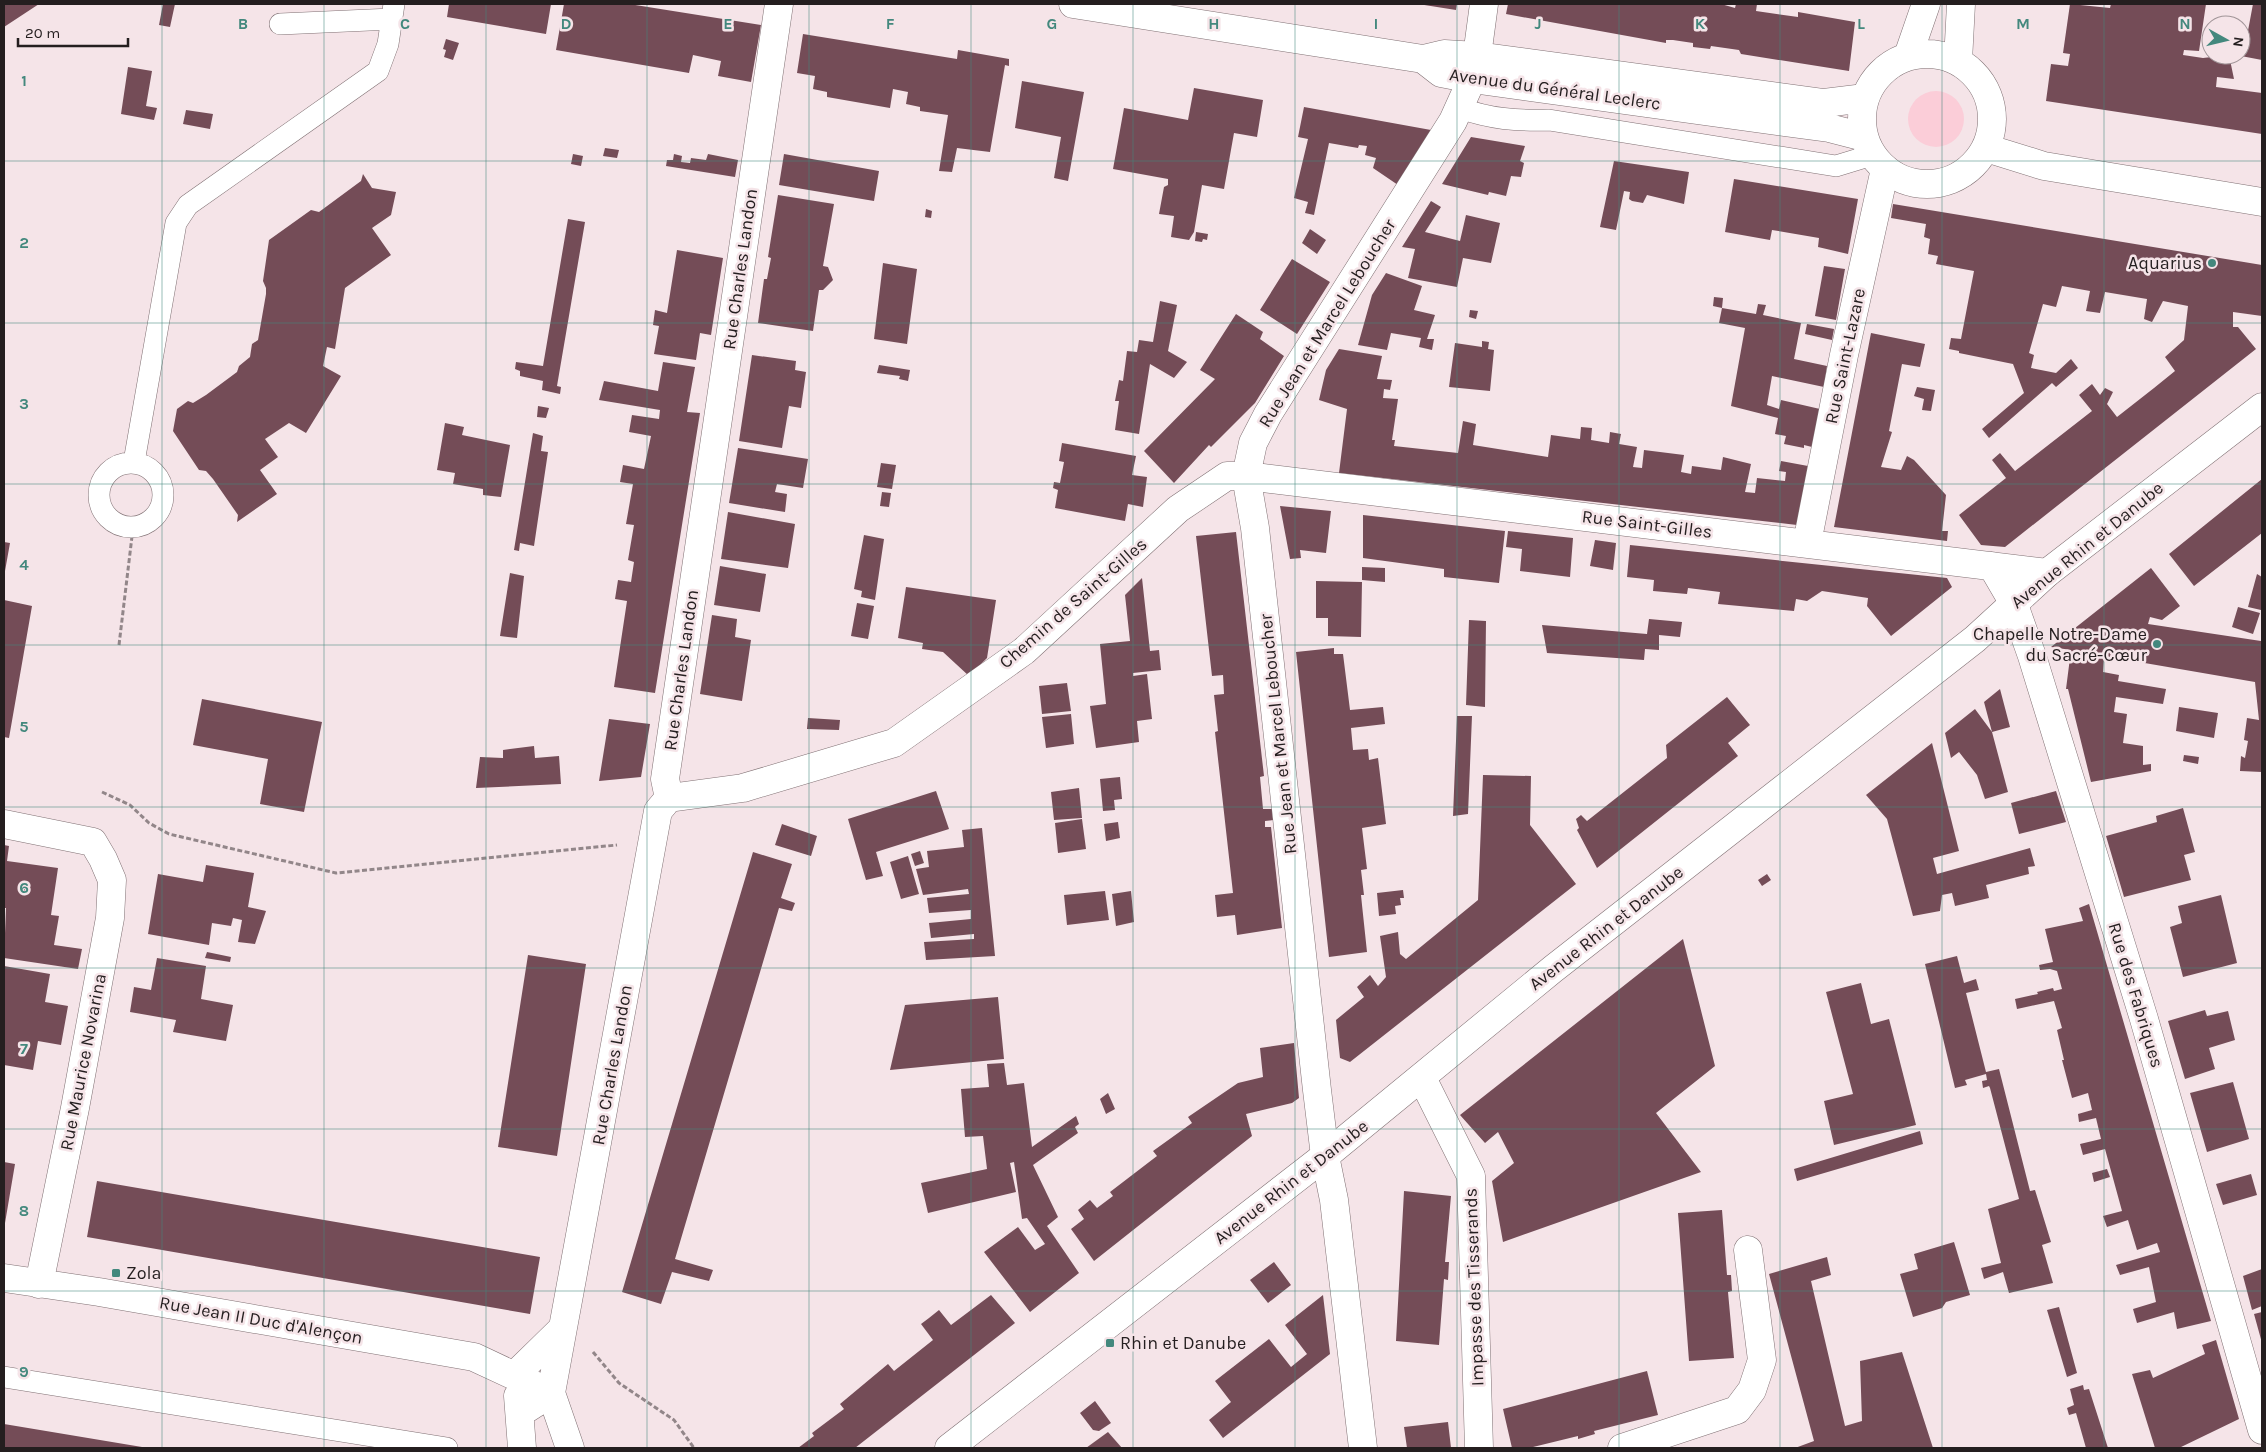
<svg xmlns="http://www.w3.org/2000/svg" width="2266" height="1452" viewBox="0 0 2266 1452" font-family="Karla,sans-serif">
	<rect width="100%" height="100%" fill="#f5e4e8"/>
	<path fill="#fbcdd8" d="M1908 119a28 28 0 1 1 56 0a28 28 0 1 1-56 0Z"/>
	<path fill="#744c57" d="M4,4H39L4,27Z
		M163,4H175L170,27L159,25Z
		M449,4H551L546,34L447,17Z
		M564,4H629L761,25L751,82L718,76L721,61L693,55L689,73L556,50Z
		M1418,4H1457L1456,10Z
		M1508,4H1721L1735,8L1736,4H1757L1756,11L1798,17V12L1855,22L1849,71L1741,54L1739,50L1711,46L1710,49L1693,47V43L1673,40H1666V43L1506,14Z
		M2070,4L2110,8L2111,4H2206L2199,51L2184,50L2183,55L2203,58L2229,55L2234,79L2217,77L2216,87L2262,93V134L2046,101L2051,64L2068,66L2070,54L2063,53Z
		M2253,4H2262V60L2241,56V36H2247Z
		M803,34L957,59L958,50L1009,59V66L1005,65L990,152L957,148L952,172L939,171L948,115L920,111V107L906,104L908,92L893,89L890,108L827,97V92L813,89L815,76L797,73Z
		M446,39L459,43L453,60L444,57L446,50L443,49Z
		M128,67L152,71L146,106L157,108L154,120L121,114Z
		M1022,81L1084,92L1068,181L1054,178L1061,137L1015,128Z
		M1194,88L1263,100L1257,137L1234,133L1224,189L1202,185L1194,232L1189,240L1171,237L1174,216L1159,214L1164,187L1168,185V179L1113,169L1124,108L1188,120Z
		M1304,107L1431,130L1398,185L1373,168L1376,158L1365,155L1367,146L1359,145L1358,148L1329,143L1314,215L1305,213L1308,202L1294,198L1308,139L1298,137Z
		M186,110L213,114L210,129L183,124Z
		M1471,137L1525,146L1520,161L1524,163L1521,177L1511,176L1506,196L1489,192L1488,195L1442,184Z
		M605,148L619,150L617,158L603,156Z
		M573,154L583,156L581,166L571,164Z
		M674,154L682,156L681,162L690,163L691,158L706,160L708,154L738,160L735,177L666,166L667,160H673Z
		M784,154L879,171L874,201L779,185Z
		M1614,161L1689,172L1684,204L1647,195L1643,203L1632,201L1629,199L1630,192L1624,191L1616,230L1600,227Z
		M363,174L372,188L396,192L391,215L372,228L391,255L345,288L335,349L327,347L323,366L341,376L306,433L289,423L265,439L278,457L260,470L277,494L237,522L238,515L213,479L206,471L199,470L173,431L177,409L188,401L193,403L206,395L237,372L239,366L250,357L252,344L258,340L266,294V288L263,281L269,240L311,210L319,212L361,181Z
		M1734,179L1858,199L1848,254L1818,247L1819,238L1772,230L1770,240L1725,232Z
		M778,195L834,204L823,266L828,267L833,280L823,290H819L813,331L758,323L764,279H767L771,258L768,257Z
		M1431,201L1441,207L1425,232L1460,241L1466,215L1500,223L1491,263L1463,258L1457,287L1408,278L1415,249L1402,247Z
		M1893,204L2262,265V316L2233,312V327H2238L2256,349L2005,547L1981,545L1959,515L2006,478L1992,460L2000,453L2015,471L2092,411L2079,395L2092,384L2100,395L2105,388L2113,392L2107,404L2117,417L2154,388L2175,371L2165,357L2184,340L2188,306L2163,301L2152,322L2144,319L2147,299L2105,292L2100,313L2086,311L2090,291L2062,286L2056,307L2043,304L2029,353L2034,355L2031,368L2056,373L2071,359L2078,368L2056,387L2052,383L1989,438L1982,429L2024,393L2013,364L1959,353V351L1949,349L1951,338L1961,339L1974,271L1936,264L1938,256L1928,254L1930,239L1924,237L1926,224L1891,218Z
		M926,209L932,211L931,218L925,217Z
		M568,219L585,222L557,386L561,387L560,394L542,390L543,381L520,376V371L515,369L516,362L543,366Z
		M1310,229L1326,240L1317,254L1302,243Z
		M1196,232L1208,234L1207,240L1203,239L1202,242L1195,241Z
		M677,250L723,258L711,335L700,333L696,360L654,354L659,326L653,325L655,310L667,313Z
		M1292,259L1330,282L1297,334L1260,310Z
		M883,263L917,269L907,344L874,339Z
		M1824,266L1845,269L1836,320L1815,316Z
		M1386,273L1422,286L1414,310L1435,315L1427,339H1434L1432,350L1419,347L1421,338L1391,333L1387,350L1358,345L1372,295Z
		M1714,297L1723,298L1722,308L1756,314L1758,304L1766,305L1763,315L1801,323L1794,359L1827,366L1824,387L1772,376L1767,405L1779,409L1781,400L1820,409L1812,447L1804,445V448L1784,444L1786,436L1775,434L1778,418L1731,406L1745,328L1719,323L1722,308L1713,306Z
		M1160,301L1177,305L1168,351L1187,362L1174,378L1150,364L1139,434L1115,430L1119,401H1115L1119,380L1123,381L1127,351L1137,352L1139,340L1153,342Z
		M1470,310L1478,311L1476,319L1469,317Z
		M1236,314L1263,332L1260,339L1284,356L1255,403L1211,447L1209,445L1174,483L1144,451L1215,379L1200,370Z
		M1807,324L1834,329L1832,340L1805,334Z
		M1871,333L1925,344L1920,367L1902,364L1889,431L1892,432L1881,467L1901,470L1907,456L1914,460L1946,495L1942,531H1948L1947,541L1834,527Z
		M1482,341L1489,342L1488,349L1494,350L1490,391L1449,387L1455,343L1482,347Z
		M1339,349L1382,356L1377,379L1392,380L1390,390L1384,389L1383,398L1398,399L1392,440H1395L1394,446L1458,453L1463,421L1476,424L1473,445L1548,457L1551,435L1580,439L1581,427L1592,428L1591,440L1609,443L1610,432L1621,434L1619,444L1637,447L1633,467L1642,468L1644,450L1684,455L1681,472L1691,474L1692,466L1721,470L1723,457L1751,464L1745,492L1755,493L1757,478L1785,481L1786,472L1779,471L1781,461L1808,466L1797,525L1339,473L1347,409L1319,400L1326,370Z
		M752,355L796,361L795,370L806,372L801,408L789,406L782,448L739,441Z
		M663,362L695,367L687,412L700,413L655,693L614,687L627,601L615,599L618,580L631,582L634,562L628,560L634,525L626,524L633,484L620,482L623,465L644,469L651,436L629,432L632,415L659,419L660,410L599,400L604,381L658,391Z
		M879,365L910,370L908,381L899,379L900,376L877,373Z
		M1917,387L1935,390L1931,411L1922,410L1924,399L1914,396Z
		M538,406L549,408L546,418L537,417Z
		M445,423L464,427L462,435L510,445L501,497L483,495V489L453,484L455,473L437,470Z
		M533,433L543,436L541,451L548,452L534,546L520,543L519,551L514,550Z
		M1062,443L1136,456L1132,475L1147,477L1143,507L1128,504L1125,521L1055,508L1058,490L1053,488L1054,482L1060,483L1064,462L1059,461Z
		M738,448L808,459L803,488L777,484L775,492L787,494L785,512L729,503Z
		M881,463L896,465L892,489L877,487Z
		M2262,479V533L2194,586L2169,554Z
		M882,492L891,493L889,507L880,506Z
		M1280,506L1331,511L1326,553L1300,550L1301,558L1290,559Z
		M728,512L795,524L788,568L721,559Z
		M1363,515L1505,531L1499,583L1444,577V569L1363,558Z
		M1508,531L1573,538L1570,577L1520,571L1522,549L1506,547Z
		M1236,532L1264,776L1260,777L1263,809H1272L1273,820L1265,821V827H1271L1282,928L1237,935L1235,915L1217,917L1215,895L1233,893L1215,732L1218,731L1214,695L1224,694L1223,675L1212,676L1196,536Z
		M864,535L884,539L875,600L861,597L862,591L854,589Z
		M1595,540L1616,543L1613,570L1590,566Z
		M4,542L10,543L5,571H4Z
		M1630,545L1947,578L1952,587L1891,636L1867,606L1868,598L1822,591L1807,601L1796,599L1794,611L1718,604L1720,592L1688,588L1687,594L1653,591L1654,580L1627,577Z
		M720,566L766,574L760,612L714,605Z
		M1362,567L1385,568V582L1362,580Z
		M2151,568L2180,606L2162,620L2150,617L2148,624L2261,641L2262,637V772L2240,771L2241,756L2245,758L2248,741L2244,740L2247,718L2259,720L2255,682L2104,656L2103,672L2119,675L2118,681L2166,689L2163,704L2116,697L2114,712L2127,714L2123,743L2143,746V765L2151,764V771L2091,782L2068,689H2066L2071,650L2051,647Z
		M510,573L524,576L517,638L500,636Z
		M2257,574L2262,577L2261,610L2248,607Z
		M1142,578L1150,651L1159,650L1161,670L1133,673V676L1147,674L1152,719L1137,721L1139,742L1096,748L1090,706L1106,704L1100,644L1130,641L1125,595Z
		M1316,581L1362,582L1361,637L1328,636V618H1316Z
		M906,587L996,600L987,658L969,676L943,652L922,649L923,643L898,638Z
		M4,600L32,606L9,738L4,737Z
		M857,603L874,606L868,639L851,636Z
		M2238,607L2260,613L2253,634L2232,627Z
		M712,615L737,619L735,637L751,640L742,701L700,694Z
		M1649,619L1682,622L1680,637L1659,635V650L1645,649L1644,660L1547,653L1542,625L1647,634Z
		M1469,620L1486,621L1485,707L1466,705Z
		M1334,648V654H1343L1350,710L1383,707L1385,724L1351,728L1353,750L1368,749L1369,760L1378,758L1386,824L1362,828L1367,869L1361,870L1364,895H1361L1362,905L1367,952L1329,957L1296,652Z
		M1067,683L1071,711L1042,714L1039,686Z
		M2000,689L2010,727L1992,732L1984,702Z
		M1727,697L1750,725L1728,743L1738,756L1597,868L1577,830L1579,828L1576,819L1581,815L1587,821L1667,758L1666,745Z
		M202,699L322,722L304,812L260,804L268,759L193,745Z
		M2179,707L2218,713L2214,738L2176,731Z
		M1975,709L1992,732L2008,792L1985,799L1977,775L1959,752L1951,758L1945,733Z
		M1071,714L1074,744L1046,748L1042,717Z
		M1457,716H1472L1468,814L1453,816Z
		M808,718L840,720L839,730L807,729Z
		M609,719L650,724L641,777L599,781Z
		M1932,743L1959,851L1933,858L1937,874L2030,848L2035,866L2028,867L2029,874L1986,885L1989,898L1955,906L1952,893L1942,895L1940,911L1913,916L1887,819L1866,795Z
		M534,746L535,758L559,756L561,784L476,788L480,757L503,758V750Z
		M2184,755L2199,757L2198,764L2183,761Z
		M1483,775L1531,776L1530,825L1576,884L1350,1062L1340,1058L1336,1020L1364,997L1357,987L1370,975L1378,986L1386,977L1380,936L1398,932L1400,954L1406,959L1478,900Z
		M1120,777L1122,799L1114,800L1115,810L1103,811L1100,779Z
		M1079,788L1082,818L1054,820L1051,792Z
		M936,791L949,829L876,852L883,876L866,880L848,819Z
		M2056,791L2066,822L2019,834L2011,803Z
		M2183,808L2195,852L2184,855L2191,880L2124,897L2106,836L2157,822L2156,816Z
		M1082,819L1086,849L1058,853L1055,823Z
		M1118,822L1120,838L1106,841L1104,824Z
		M782,824L817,836L811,856L775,845Z
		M982,828L995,956L926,960L924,942L974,939V934L931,938L929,923L971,919V910L929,913L927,898L969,894L968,889L923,895L916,869L929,867L927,851L964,847L962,830Z
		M4,845L9,846L7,861L58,868L51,915L59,916L54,945L82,949L78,969L4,958L6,908H4Z
		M920,851L924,863L915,866L911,854Z
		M753,852L792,864L781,898L795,903L792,911L779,908L675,1259L713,1270L709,1281L672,1272L661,1304L622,1292Z
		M908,856L919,894L901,899L890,862Z
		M206,865L254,873L248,907L266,911L255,944L238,942L242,920L233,918L231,926L212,923L209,945L148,934L158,874L203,882Z
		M1767,874L1771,880L1762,886L1758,880Z
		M1403,890L1404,898H1400L1401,905L1395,906L1396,914L1379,916L1377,893Z
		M1105,891L1109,920L1067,925L1064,895Z
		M1131,891L1134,922L1116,926L1112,894Z
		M2221,895L2237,963L2183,977L2170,927L2182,923L2178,906Z
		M2089,904L2211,1321L2177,1329L2174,1312L2137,1323L2133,1309L2156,1302L2149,1267L2120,1275L2116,1265L2160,1252L2157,1243L2137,1250L2128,1220L2107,1227L2103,1216L2122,1211L2105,1149L2083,1155L2080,1144L2101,1139L2096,1118L2079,1122L2078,1114L2092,1110L2088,1093L2072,1098L2062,1060H2064L2057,1030L2062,1028L2054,1001L2017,1009L2015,999L2038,994L2037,992L2053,988L2054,991L2062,989L2057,971L2050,969L2040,970L2039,965L2053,962L2045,929L2083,921L2079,908Z
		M1683,939L1715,1066L1656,1113L1701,1172L1503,1242L1492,1181L1514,1163L1498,1132L1485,1143L1460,1115Z
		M207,952L231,957L230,962L205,958Z
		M528,955L586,964L557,1156L498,1147Z
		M1957,956L1964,983L1976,979L1979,990L1966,993L1986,1072L1999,1069L2030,1191L2035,1190L2051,1242L2042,1245L2053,1283L2009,1293L2003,1272L1984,1279L1981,1268L2001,1263L1988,1209L2019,1199L2018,1195L1990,1088L1989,1086L1983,1088L1982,1081L1987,1080L1986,1074L1965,1080L1967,1085L1955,1088L1925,964Z
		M157,958L206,966L201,999L233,1005L226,1041L173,1032L176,1020L130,1012L134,987L151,990Z
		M4,966L50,974L45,1002L68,1006L61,1045L38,1041L33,1070L4,1065Z
		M1861,983L1871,1024L1889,1019L1916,1125L1834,1145L1824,1101L1853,1094L1826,992Z
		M998,997L1004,1059L890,1070L905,1005Z
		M2205,1010L2207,1016L2228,1011L2235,1040L2209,1048L2215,1069L2185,1079L2168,1021Z
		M1294,1043L1299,1098L1292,1103L1246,1114L1252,1136L1094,1261L1071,1229L1084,1219L1078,1210L1090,1200L1097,1208L1113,1196L1110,1192L1157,1156L1153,1151L1192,1123L1188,1117L1238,1083L1263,1077L1260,1048Z
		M1004,1063L1007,1085L1024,1083L1032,1147L1076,1116L1079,1124L1075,1127L1078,1133L1033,1165L1058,1217L1047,1226L1079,1273L1030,1312L984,1252L1018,1227L1035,1250L1045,1244L1027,1218L1022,1219L1014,1162L1010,1163L1016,1192L928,1213L921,1183L987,1169L983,1136L965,1137L961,1089L989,1087L987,1064Z
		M2233,1082L2249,1139L2207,1152L2190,1093Z
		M1108,1093L1115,1109L1106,1114L1100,1099Z
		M1920,1131L1923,1144L1797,1181L1794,1169Z
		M4,1162L15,1164L5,1223H4Z
		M2107,1169L2110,1177L2094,1182L2092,1173Z
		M2251,1174L2257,1195L2223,1205L2216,1184Z
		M97,1181L540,1257L530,1314L87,1237Z
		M1404,1191L1451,1196L1445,1262H1449L1448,1280L1444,1279L1439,1345L1396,1341Z
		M1722,1210L1727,1275H1731L1732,1291L1728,1292L1734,1358L1689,1361L1678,1213Z
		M1954,1242L1970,1295L1946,1302L1942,1308L1913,1317L1900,1274L1918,1269L1914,1254Z
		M1827,1257L1831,1275L1811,1281L1845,1426L1862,1421L1860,1361L1902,1352L1933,1448H1795L1814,1441L1769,1274Z
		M1274,1262L1291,1285L1268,1303L1250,1280Z
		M2262,1269V1306L2252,1310L2243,1276Z
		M991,1295L1015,1323L855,1448H798L814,1436L812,1433L844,1409L840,1404L888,1364L894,1371L933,1340L921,1324L929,1318L939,1310L951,1325Z
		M1323,1295L1330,1354L1223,1438L1209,1420L1231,1402L1215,1381L1269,1339L1291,1367L1307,1354L1285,1325Z
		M2059,1307L2077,1373L2067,1377L2047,1310Z
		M2262,1312V1343L2254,1314Z
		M2216,1340L2239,1419L2179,1448H2155L2132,1374L2150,1370L2153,1378L2205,1354L2202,1345Z
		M1647,1371L1658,1415L1594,1431L1595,1434L1578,1439V1436L1529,1448H1512L1503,1409Z
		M2083,1385L2084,1390L2089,1389L2108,1448H2086L2076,1413L2069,1415L2067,1408L2074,1405L2070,1389Z
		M1095,1401L1111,1423L1099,1431L1093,1430L1080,1413Z
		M1448,1422L1451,1448H1407L1404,1427Z
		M4,1424L142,1447V1448H4Z
		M1108,1432L1122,1448H1086Z"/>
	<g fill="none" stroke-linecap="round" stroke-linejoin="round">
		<g stroke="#807174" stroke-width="22">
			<path id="lane" d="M280,24L392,19
				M1460,108C1490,119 1517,121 1549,120L1836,166L1872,155
				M134,462L176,223L188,205L378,71L388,44L394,4
				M99 495a32 32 0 1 1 64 0a32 32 0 1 1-64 0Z
				M4,1377L447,1448"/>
		</g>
		<g stroke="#807174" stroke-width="29">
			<path id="street" d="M1477,56L1484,4
				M1807,543L1844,355L1885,169
				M1992,566L2013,602L2032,656L2144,1019L2262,1430
				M669,798L743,788L894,743L1024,651L1178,509L1227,476H1246L2047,573
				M4,824L93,842L103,859L112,880L110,918L75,1108L39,1284
				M1422,1078L1471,1176L1479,1448
				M4,1278L99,1292L474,1357L551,1393L570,1448
				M515,1375L562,1329
				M518,1396L522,1448
				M520,1413L551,1393L658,811L669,798L665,779L779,4
				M1363,1448L1334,1200L1325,1156L1317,1090L1255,528L1246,476L1253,443L1268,414L1453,121L1472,79
				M1622,1448L1737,1410L1752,1390L1762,1360L1748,1250"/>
		</g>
		<g stroke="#807174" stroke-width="29">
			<path id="primary" d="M1073,4L1423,59L1444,54L1477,56L1824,103L1865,98
				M1862 119a65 65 0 1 1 130 0a65 65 0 1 1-130 0Z
				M1908,56L1926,4
				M1423,59L1441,73L1472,79L1829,128L1864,137
				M1958,61L1961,4
				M1986,148L2044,166L2262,202
				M949,1448L1325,1156L1553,969L1975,639L2047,573L2262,407"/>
		</g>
		<path stroke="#928689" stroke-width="3" stroke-dasharray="5 2.5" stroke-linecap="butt" d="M119,645L133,528
			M102,792L130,805L149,823L169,834L336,873L617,845
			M593,1352L619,1383L674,1420L694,1448"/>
		<use href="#lane" stroke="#fff" stroke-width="21"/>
		<use href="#street" stroke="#fff" stroke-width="28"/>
		<use href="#primary" stroke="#fff" stroke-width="28"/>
	</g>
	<path fill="none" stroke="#43887d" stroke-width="1" stroke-opacity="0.55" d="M162,4V1448M324,4V1448M486,4V1448M647,4V1448M809,4V1448M971,4V1448M1133,4V1448M1295,4V1448M1457,4V1448M1619,4V1448M1780,4V1448M1942,4V1448M2104,4V1448M4,161H2262M4,323H2262M4,484H2262M4,645H2262M4,807H2262M4,968H2262M4,1129H2262M4,1291H2262"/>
	<g fill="#43887d" stroke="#f5e4e8" stroke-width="2">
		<circle cx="2212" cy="263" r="5"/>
		<circle cx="2157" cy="644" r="5"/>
		<rect x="111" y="1268" width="10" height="10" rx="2.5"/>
		<rect x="1105" y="1338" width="10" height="10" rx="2.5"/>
	</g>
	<g text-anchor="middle" stroke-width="5" stroke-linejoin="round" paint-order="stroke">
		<g font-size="18" fill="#241e1f" stroke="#f5e4e8">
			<text transform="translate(1555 89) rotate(8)" y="6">Avenue du Général Leclerc</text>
			<text transform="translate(740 269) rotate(-82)" y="6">Rue Charles Landon</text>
			<text transform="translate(1327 323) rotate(-58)" y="6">Rue Jean et Marcel Leboucher</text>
			<text transform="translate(1845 356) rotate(-78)" y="6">Rue Saint-Lazare</text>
			<text transform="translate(1647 524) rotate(7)" y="6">Rue Saint-Gilles</text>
			<text transform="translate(2087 545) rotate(-39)" y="6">Avenue Rhin et Danube</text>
			<text transform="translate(1073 603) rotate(-41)" y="6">Chemin de Saint-Gilles</text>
			<text transform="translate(681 670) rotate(-82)" y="6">Rue Charles Landon</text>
			<text transform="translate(1278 734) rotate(-96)" y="6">Rue Jean et Marcel Leboucher</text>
			<text transform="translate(1606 928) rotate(-38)" y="6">Avenue Rhin et Danube</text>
			<text transform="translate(2136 995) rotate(73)" y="6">Rue des Fabriques</text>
			<text transform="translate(83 1062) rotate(-79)" y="6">Rue Maurice Novarina</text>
			<text transform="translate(612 1065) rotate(-80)" y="6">Rue Charles Landon</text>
			<text transform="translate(1291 1182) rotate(-38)" y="6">Avenue Rhin et Danube</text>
			<text transform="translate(1474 1287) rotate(-92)" y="6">Impasse des Tisserands</text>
			<text transform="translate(261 1320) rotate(10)" y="6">Rue Jean II Duc d'Alençon</text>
		</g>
		<g font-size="18" fill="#241e1f" stroke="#f5e4e8" text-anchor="end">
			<text x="2202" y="269">Aquarius</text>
			<text x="2147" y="640">Chapelle Notre-Dame<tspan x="2147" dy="21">du Sacré-Cœur</tspan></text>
			<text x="126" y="1279" text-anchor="start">Zola</text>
			<text x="1120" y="1349" text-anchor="start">Rhin et Danube</text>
		</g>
	</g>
	<g font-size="16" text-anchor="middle" font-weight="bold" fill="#43887d" stroke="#f5e4e8" stroke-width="5" stroke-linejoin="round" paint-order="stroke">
		<text x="243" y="29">B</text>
		<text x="405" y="29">C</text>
		<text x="566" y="29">D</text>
		<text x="728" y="29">E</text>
		<text x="890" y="29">F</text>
		<text x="1052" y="29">G</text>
		<text x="1214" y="29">H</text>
		<text x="1376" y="29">I</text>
		<text x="1538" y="29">J</text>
		<text x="1700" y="29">K</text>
		<text x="1861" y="29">L</text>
		<text x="2023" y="29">M</text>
		<text x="2185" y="29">N</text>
		<text x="24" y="86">1</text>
		<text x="24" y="248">2</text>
		<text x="24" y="409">3</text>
		<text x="24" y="570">4</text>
		<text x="24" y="732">5</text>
		<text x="24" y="893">6</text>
		<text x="24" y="1054">7</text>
		<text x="24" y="1216">8</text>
		<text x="24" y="1377">9</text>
	</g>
	<rect width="2266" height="1452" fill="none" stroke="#241e1f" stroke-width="10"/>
	<g transform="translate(2226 40) rotate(98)"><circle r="24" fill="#f5e4e8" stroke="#a19598"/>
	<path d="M0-4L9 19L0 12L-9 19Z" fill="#43887d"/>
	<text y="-8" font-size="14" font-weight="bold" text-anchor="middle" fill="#241e1f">N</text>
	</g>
	<path d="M18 38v8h110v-8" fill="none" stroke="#241e1f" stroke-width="2.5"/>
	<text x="25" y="38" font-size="15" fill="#241e1f" stroke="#f5e4e8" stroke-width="4" paint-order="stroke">20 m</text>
</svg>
